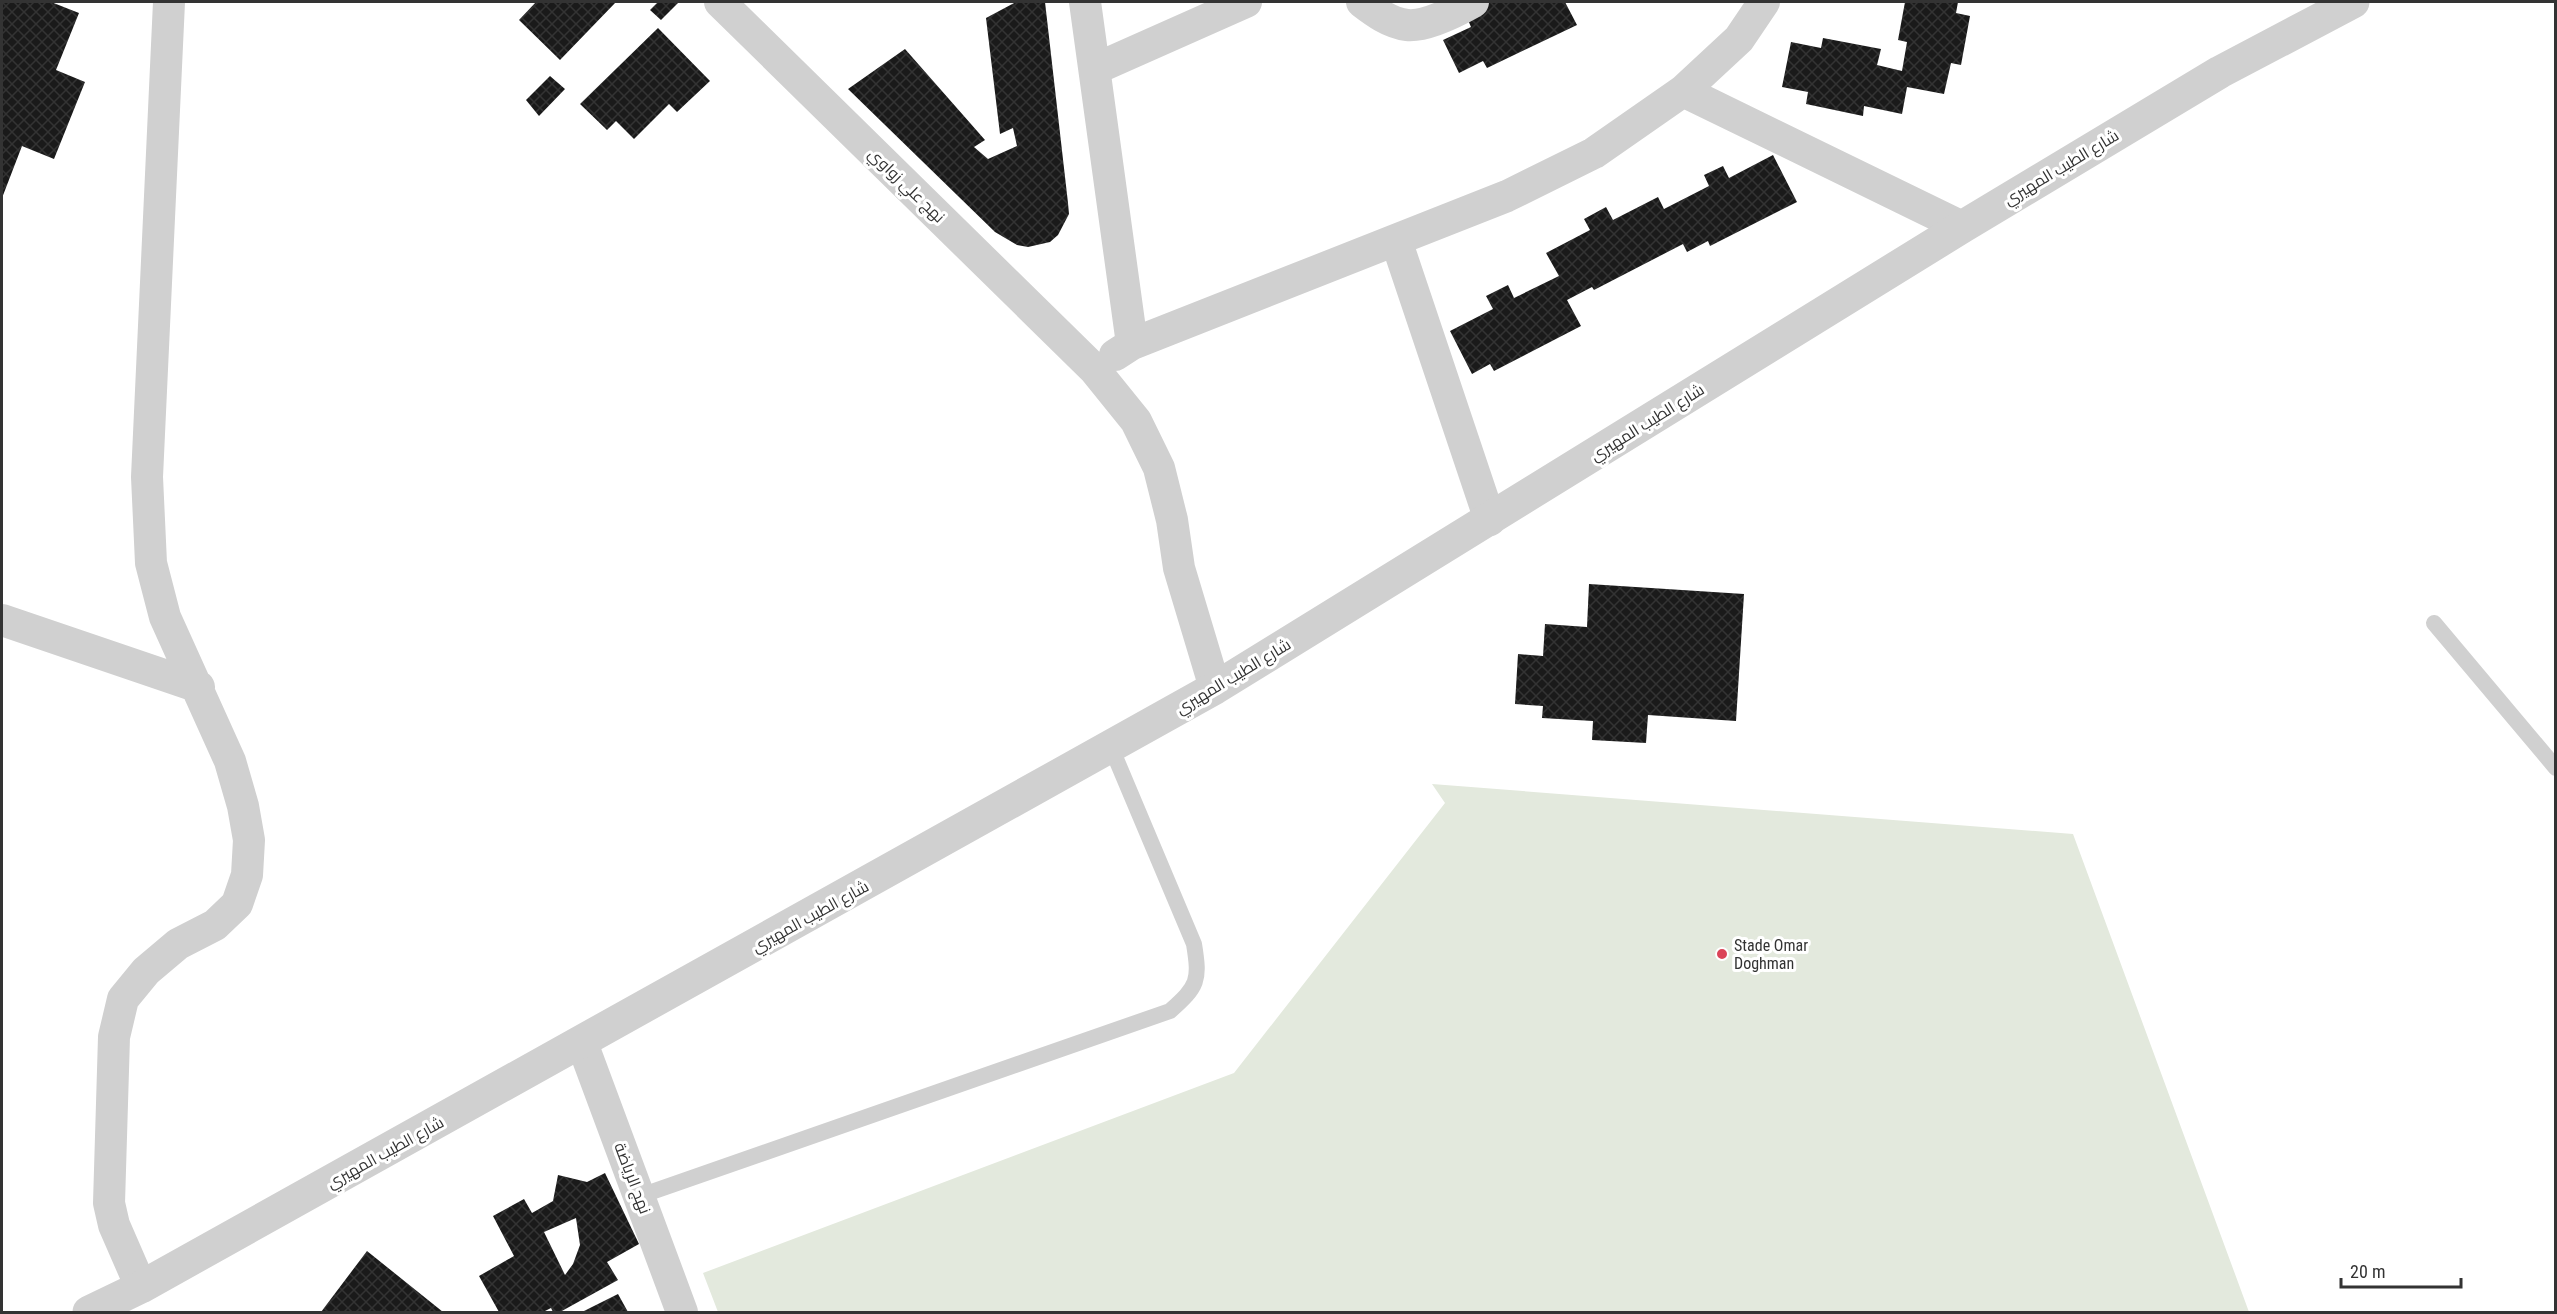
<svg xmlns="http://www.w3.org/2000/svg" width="2557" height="1314" viewBox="0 0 2557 1314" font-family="'Roboto Condensed',Cairo,sans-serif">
	<defs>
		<pattern id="building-cross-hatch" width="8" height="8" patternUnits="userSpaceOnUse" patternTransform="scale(1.5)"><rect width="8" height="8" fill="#1a1a1a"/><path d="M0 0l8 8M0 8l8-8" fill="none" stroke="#333"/></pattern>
	</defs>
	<rect width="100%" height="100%" fill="#fff"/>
	<path fill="#e3e9dd" d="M1432,784L2073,834L2249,1312H718L703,1273L1234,1073L1445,803Z"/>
	<path fill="url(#building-cross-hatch)" fill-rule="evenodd" d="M2,2H51L79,13L56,70L85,82L54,159L22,146L2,198Z
		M536,2H616L560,60L519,20Z
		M658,2H679L661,20L650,10Z
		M1016,2H1045L1068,203L1069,214L1058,235L1050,242L1028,247L1017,245L995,232L848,89L905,49L985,140L974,147L988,159L1017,146L1013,128L1000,134L986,18Z
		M1489,2H1565L1577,25L1487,68L1483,61L1459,73L1443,40L1471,27L1465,13Z
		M1905,2H1958L1956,13L1970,16L1961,65L1951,63L1944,94L1907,87L1902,114L1864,106L1863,116L1806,104L1808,92L1782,87L1791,42L1821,48L1823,38L1881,49L1877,65L1902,71L1907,42L1898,40Z
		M658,28L710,81L677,112L669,104L634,139L616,121L607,130L580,104Z
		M550,76L565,89L539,116L526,100Z
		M1773,155L1797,202L1710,246L1708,241L1687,252L1683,244L1594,290L1592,287L1567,300L1581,326L1494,371L1490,364L1472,374L1450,331L1493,309L1486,296L1508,285L1514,298L1559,276L1546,253L1590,230L1584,219L1606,207L1613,220L1658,197L1664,209L1709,186L1704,175L1723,166L1729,178Z
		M1589,584L1744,594L1736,721L1648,715L1646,743L1592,740L1593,721L1542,718L1543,706L1515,704L1518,654L1543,656L1545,624L1587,627Z
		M605,1173L639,1244L607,1262L618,1280L560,1312H553L551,1308L543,1312H499L479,1276L514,1256L493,1216L524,1199L532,1213L553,1201L558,1175L587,1182ZM576,1218L580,1245L573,1264L565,1275L544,1232Z
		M367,1251L443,1312H321Z
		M618,1294L628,1312H582Z"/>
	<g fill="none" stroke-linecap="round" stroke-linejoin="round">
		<path stroke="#d0d0d0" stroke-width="16" d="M2434,623L2556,768
			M640,1196L1170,1011C1198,986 1200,981 1194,944L1111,747"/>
		<path stroke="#d0d0d0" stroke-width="32" d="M720,2L1094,369L1136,421L1159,468L1172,520L1179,568L1215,688
			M1085,2L1132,344L1115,355
			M1362,2C1375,12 1390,23 1407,25C1425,27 1457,11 1473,2
			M1095,69L1246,2
			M1683,91L1962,227
			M1396,240L1490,520
			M1132,344L1507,196L1594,153L1683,91L1739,39L1764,2
			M2,620L199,687
			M582,1043L682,1312
			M141,1287L114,1225L109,1203L114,1037L123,999L146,971L178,944L215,925L237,904L247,875L249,840L243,806L230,761L165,617L151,563L147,477L169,2"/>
		<path stroke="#d0d0d0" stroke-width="33" d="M89,1312L141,1287L1215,688L1962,227L2220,72L2353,2"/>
	</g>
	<circle fill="#db4458" stroke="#fff" stroke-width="2" cx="1722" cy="954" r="6"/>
	<g text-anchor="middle" stroke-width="6" stroke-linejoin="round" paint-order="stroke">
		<g font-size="16" fill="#333" stroke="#fff">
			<text transform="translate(2061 167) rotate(-31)" y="6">شارع الطيب المهيري</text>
			<text transform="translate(907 185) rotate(44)" y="6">نهج علي زواوي</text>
			<text transform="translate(1647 422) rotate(-32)" y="6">شارع الطيب المهيري</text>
			<text transform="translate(1233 676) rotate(-31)" y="6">شارع الطيب المهيري</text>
			<text transform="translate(810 916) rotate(-29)" y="6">شارع الطيب المهيري</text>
			<text transform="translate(385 1152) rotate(-29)" y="6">شارع الطيب المهيري</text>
			<text transform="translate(633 1178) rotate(69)" y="6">نهج الرياضة</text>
		</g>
		<g font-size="16" fill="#333" stroke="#fff" text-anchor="start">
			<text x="1734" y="951">Stade Omar<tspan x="1734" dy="18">Doghman</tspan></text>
		</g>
	</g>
	<rect width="2557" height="1314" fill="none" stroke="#333333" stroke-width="6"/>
	<path d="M2341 1278v9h120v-9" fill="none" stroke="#333333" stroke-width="3"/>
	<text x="2350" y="1278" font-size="18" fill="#333333" stroke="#ffffff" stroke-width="4.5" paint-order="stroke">20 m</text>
</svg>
